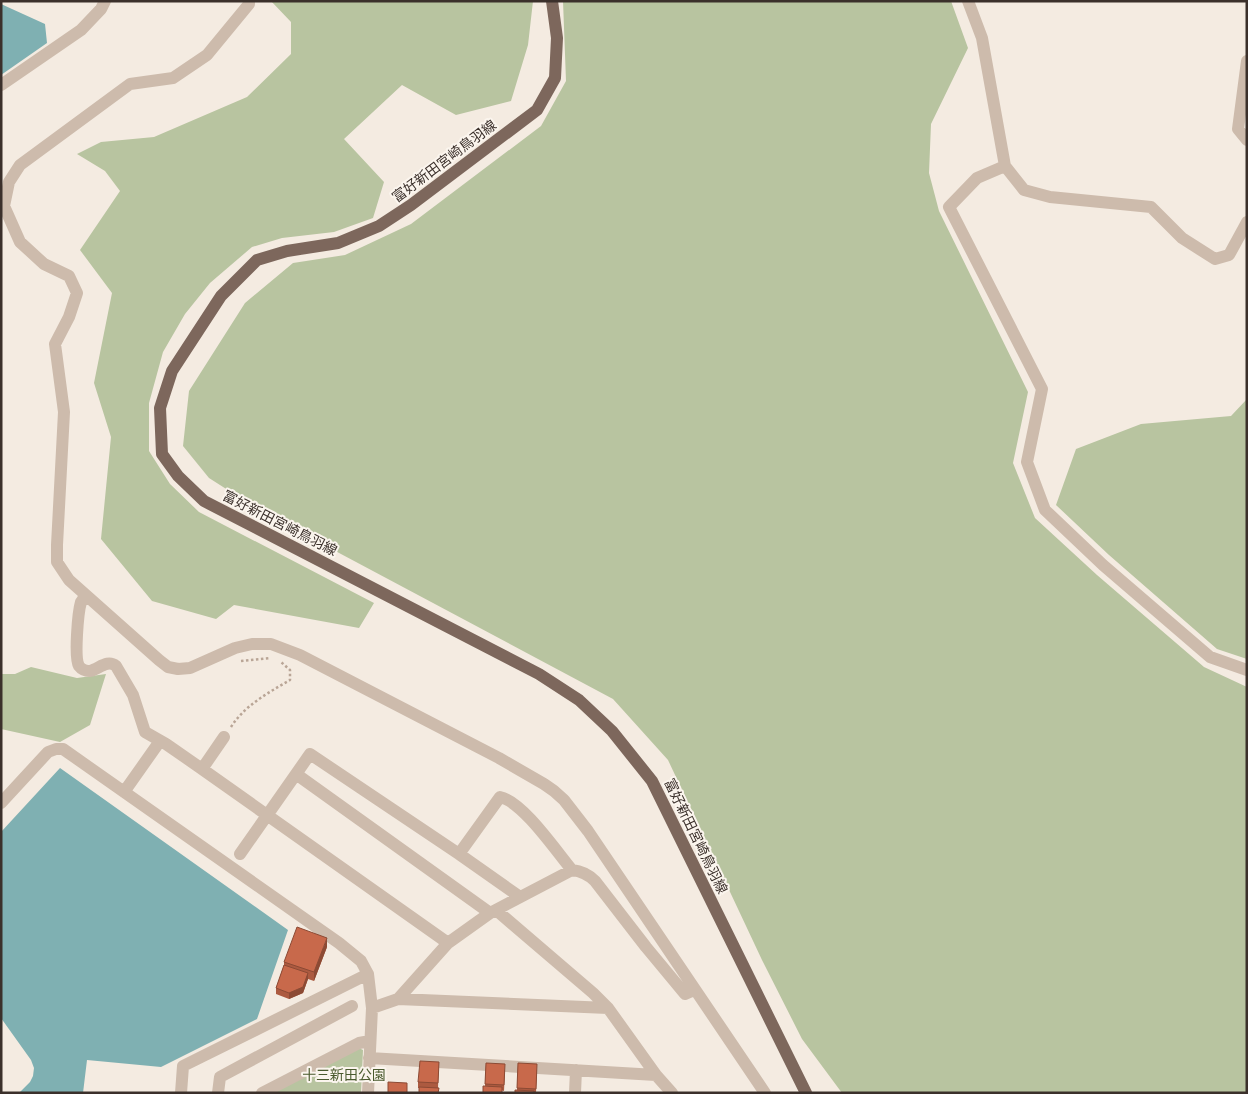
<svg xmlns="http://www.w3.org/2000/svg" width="1248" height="1094" viewBox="0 0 1248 1094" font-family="Manrope,'Noto Sans JP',sans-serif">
	<rect width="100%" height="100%" fill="#f4ebe1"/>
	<path fill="#b8c4a0" d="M271,1H533L528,45L511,101L456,115L402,85L344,139L384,182L373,218L334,232L282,238L252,247L210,283L185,314L163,352L149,403V451L170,484L199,512L374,603L359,628L234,605L216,619L152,601L101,539L111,437L94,383L112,293L80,250L120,191L105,171L77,154L101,142L154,137L247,97L291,54V22Z
		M563,1H951L968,48L931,124L929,173L939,211L1028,392L1013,463L1035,518L1097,575L1204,667L1247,687V1093H842L802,1039L762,960L668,760L613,699L264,513L209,478L183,446L189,391L245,303L293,263L345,255L411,224L541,126L566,81Z
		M1247,399V659L1217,649L1109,555L1056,505L1076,449L1141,424L1231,416Z
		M31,667L77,678L106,674L90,725L60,742L1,729V674H15Z
		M357,1047L363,1050L361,1093H271Z"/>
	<path fill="#7fb0b2" d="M1,4L45,24L47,43L1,75Z
		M60,768L288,930L257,1019L161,1067L87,1060L83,1093H19L30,1082L33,1076L34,1068L31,1060L1,1018V832Z"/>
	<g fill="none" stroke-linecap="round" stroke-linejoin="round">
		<path stroke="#b9a596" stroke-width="2.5" stroke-dasharray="2.5 2.5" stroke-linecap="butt" d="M241,661L270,658
			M231,727C245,705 268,693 290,680V670L281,662"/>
		<path stroke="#cdbbac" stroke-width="12" d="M249,1V4L207,55L173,78L130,84L20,165L9,182L4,206L20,242L44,264L69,276L77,293L69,317L55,344L64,412L57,545V562L69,580L159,660L168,667L178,669L190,668L235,648L252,644H271L300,655L499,758L544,784L554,791L564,800L588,831L765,1093
			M968,1L982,38L1005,166L1024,190L1050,197L1151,207L1182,238L1215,259L1229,255L1247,222
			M1247,61L1238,129L1247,140
			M1,85L81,30L101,9L105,1
			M1005,166L977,178L949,207L1042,389L1027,462L1045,510L1103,565L1210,657L1247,670
			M85,595C85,596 82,601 81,602C78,612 74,658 79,666C82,670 86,671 90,671C99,669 107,659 116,666L133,695L145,732L166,744L202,769
			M224,737L202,769L448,943
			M296,774L490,913
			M124,792L160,741
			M1,803L48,752L56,749H63L339,943L361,961L368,974L372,1008L368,1093
			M240,854L310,754L459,854L520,897
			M459,854L500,797C523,802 556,851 572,870
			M496,910L593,993L608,1008L656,1075L672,1093
			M398,999L608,1008
			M372,1008L398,999L448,943L490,913L572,870C581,871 588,874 595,881L646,947L685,994L694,990
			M369,1058L656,1075
			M181,1093L183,1066L368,974
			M218,1093L220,1077L352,1006
			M262,1093L359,1043L370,1041
			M575,1093L576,1070"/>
		<path stroke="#7d675c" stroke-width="12" d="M552,1L557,38L555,78L537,110L411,205L379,226L338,243L287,251L257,260L221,296L172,371L160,408L162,454L178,476L204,501L539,674L579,700L612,731L652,781L806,1093"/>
	</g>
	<path fill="#ac5a40" d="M327,947L314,981L308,979L303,993L289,999L276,994V988L284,965V962Z
		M439,1062L438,1088H418V1082Z
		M486,1063L505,1070L504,1091L485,1086Z
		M518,1063L537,1070L536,1093H515L517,1090Z"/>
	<path fill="#8c4a34" d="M327,938V947L314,981V972Z
		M308,973V979L303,993L289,999V993Z"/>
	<path fill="#c8694b" stroke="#8c4a34" d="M297,927L327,938L314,972L284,962Z
		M284,965L308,973L303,987L289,993L276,988Z
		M420,1061L439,1062L438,1083L418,1082Z
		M486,1063L505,1064L504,1085L485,1084Z
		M518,1063L537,1064L536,1089L517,1088Z
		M388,1082L407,1083V1093H388Z
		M483,1086L502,1087V1093H483Z
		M419,1087L439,1088L438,1093H419Z
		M515,1090L534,1091V1093H515Z"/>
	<g text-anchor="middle" stroke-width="4" stroke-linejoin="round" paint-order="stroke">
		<g font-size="14" fill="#3b302b" stroke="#fbf5ee">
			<text transform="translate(444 161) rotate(-37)" y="5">富好新田宮崎鳥羽線</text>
			<text transform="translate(280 523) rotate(27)" y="5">富好新田宮崎鳥羽線</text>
			<text transform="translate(696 836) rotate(64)" y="5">富好新田宮崎鳥羽線</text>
		</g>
		<g font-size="14" fill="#4a5a2e" stroke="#fbf5ee">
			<text x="344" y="1080">十三新田公園</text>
		</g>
	</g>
	<rect width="1248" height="1094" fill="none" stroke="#3b302b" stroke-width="5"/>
</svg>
